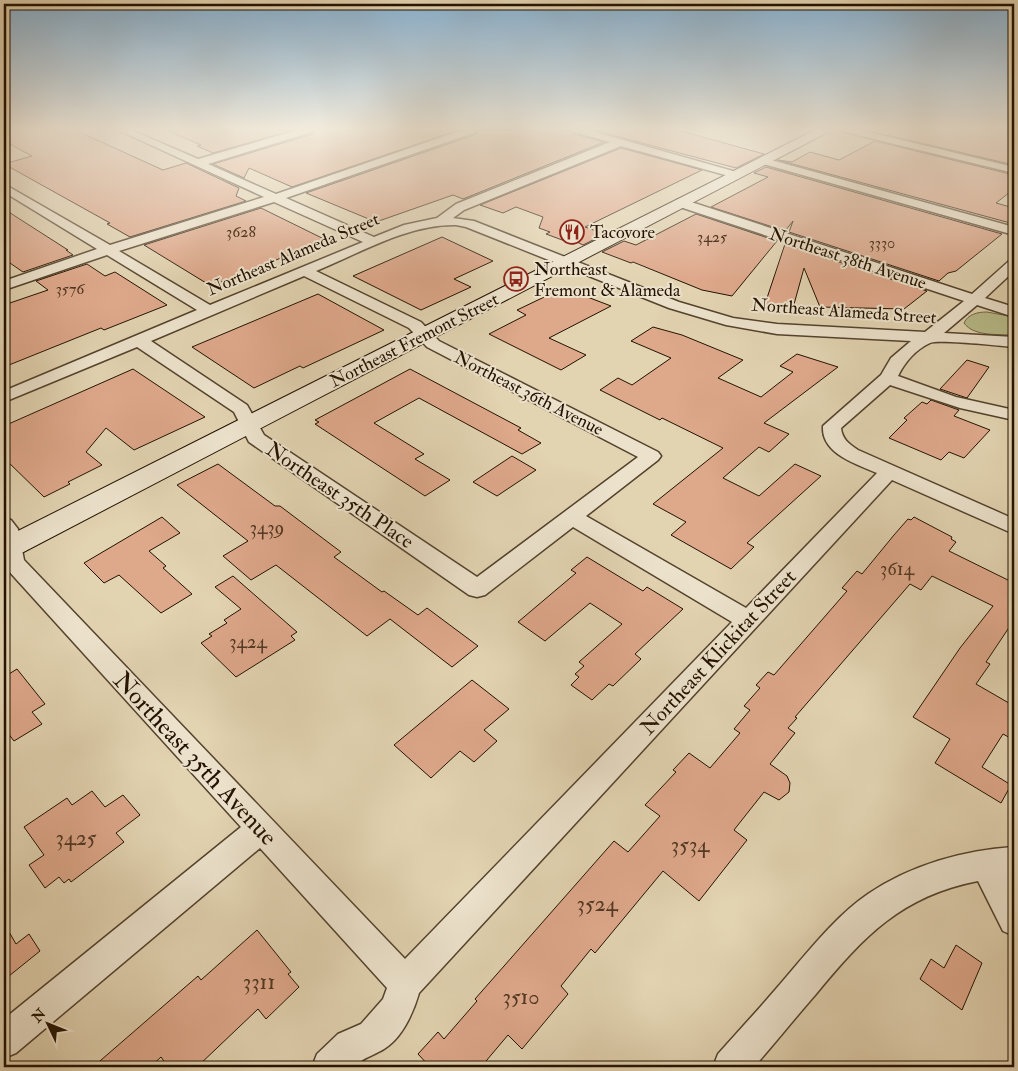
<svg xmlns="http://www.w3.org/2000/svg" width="1018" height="1071" viewBox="0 0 1018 1071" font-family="'IM FELL Double Pica',serif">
	<rect width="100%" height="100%" fill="#e2d3b1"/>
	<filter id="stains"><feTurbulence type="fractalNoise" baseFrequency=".004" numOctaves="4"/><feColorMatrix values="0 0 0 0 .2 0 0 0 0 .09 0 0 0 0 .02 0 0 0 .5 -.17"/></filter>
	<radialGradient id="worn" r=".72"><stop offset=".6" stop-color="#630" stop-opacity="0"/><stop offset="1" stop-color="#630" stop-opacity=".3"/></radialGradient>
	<path fill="#b7bb89" stroke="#6d6644" d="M987,312L1014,317V335C999,334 974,337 964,323C968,314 978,312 987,312Z"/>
	<path fill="#dea88b" stroke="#231200" d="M4,130H75L163,170L186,163L239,188L236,196L246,201L130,237L107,224L110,223L4,164L32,156L4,141Z
		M166,130H293L213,153L197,146L201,145Z
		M315,130H458L292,187L249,168L244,178L213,164L313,134Z
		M479,130H571L574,134L604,142L463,199L453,195L376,222L306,193L477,134Z
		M593,130H677L764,154L736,168Z
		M897,130H1014V165L887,135Z
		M875,141L1014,175V189L996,203L1014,208V224L778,160L792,162L810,152L839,160Z
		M621,148L702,170L585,227L605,234L583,245L577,242L573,244L546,234L550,232L539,228L543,217L516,207L503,213L480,205Z
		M766,167L1002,234L956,271L948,273L939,281L789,232L793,221L785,231L711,207L768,177L754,173Z
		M261,208L326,240L211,286L144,245Z
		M4,209L68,250H66L73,255L23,272L4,259Z
		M696,214L777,241L732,296L702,290L633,262L631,263L602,252L624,241L636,245Z
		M442,237L493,261L454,279L471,287L421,310L353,276Z
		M785,244L927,291L904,309L820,307L804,268L793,308L765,304Z
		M87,264L105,276L115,272L167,305L104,330L101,328L4,367V305L48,290L36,281Z
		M561,289L569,290L611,306L549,338L586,355L561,370L489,334L526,315L517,310Z
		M318,294L384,330L303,368L300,366L254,388L192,347Z
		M653,327L682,335L743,360L718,378L761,397L793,372L780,366L797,354L838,367L764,423L789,434L769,452L759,447L723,478L759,496L795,464L821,476L747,543L754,547L731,569L671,535L686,522L653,504L723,448L662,418L660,420L600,390L618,378L632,385L671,358L631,341Z
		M967,360L989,367L967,398L940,389Z
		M133,369L205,417L134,450L106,428L86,452L102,465L68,482L70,484L44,497L4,458V426Z
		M410,369L521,428L518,430L541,443L522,454L419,398L374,423L424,454L415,459L450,480L425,496L315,424L319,422L315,420Z
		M931,400L959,410L954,416L990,430L964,458L949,452L941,460L889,438L907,420L904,418L922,402L927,404Z
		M512,456L536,470L497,496L473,482Z
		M218,464L275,506H280L341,552L334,557L382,592L384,591L418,615L427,608L478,646L452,667L390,619L367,636L276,565L251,580L223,556L248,541L177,485Z
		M162,517L180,533L149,551L166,566L163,568L192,594L161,613L119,575L104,583L84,563Z
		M914,517L952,537L951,539L956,542L949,551L1012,582L1014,579V620L986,662L990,664L976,684L1014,706V740L1003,734L982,767L1011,785L1001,803L935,763L950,739L913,717L960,648L993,606L932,576L921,590L910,584L795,717L797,718L788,728L795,733L770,764L787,776L790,783L789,792L779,800L764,792L734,830L747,840L699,901L663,871L595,953L591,949L561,986L568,994L522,1049L508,1035L481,1067H430L418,1054L438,1032L444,1039L477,1001L475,999L614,841L628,852L660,816L645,805L676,772L673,770L689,753L710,768L740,733L734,729L750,710L744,706L760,688L756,685L768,672L774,675L847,591L842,588L857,571L862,574L894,535L908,519L911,520Z
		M587,557L643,591L647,587L683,609L635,654L641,659L613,686L609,684L592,700L571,685L579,677L575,674L584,666L579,662L622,624L590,603L545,641L518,622L576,573L571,570Z
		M233,576L297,632L291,636L295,640L236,677L201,643L212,636L209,634L227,623L224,620L241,609L215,587Z
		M17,669L45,704L32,712L42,724L14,741L4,728V677Z
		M472,680L509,709L484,730L497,741L474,762L460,751L431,778L394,745Z
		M92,791L105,807L123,795L140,815L116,833L124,842L71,882L69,879L64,883L59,877L45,888L29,865L44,855L24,827L67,798L72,805Z
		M4,923L16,944L29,934L40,951L4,980Z
		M257,930L291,972L288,974L299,987L266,1019L258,1009L197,1067H168L161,1057L150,1067H93L198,976L201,980Z
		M956,945L982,963L962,1010L920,979L931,959L944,968Z"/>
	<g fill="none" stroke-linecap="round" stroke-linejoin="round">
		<g stroke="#53422c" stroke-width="3">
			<path id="street" d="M118,130H131L198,159L298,130H313L312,132L208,164L276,194L463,130H477L476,132L286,198L374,237L404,225L437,218L456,204L610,142L574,132L573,130H588L740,173L742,175L736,178L621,146L464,210L453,218L474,221L679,302L733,318L777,324L925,332L964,301L677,206L675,203L677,200H685L972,294L1009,261L1014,260V271L985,298L1014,307V317L977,305L944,333L1014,337V347C999,346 939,339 930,343C915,350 905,362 898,376L956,397L1014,410V420L960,408L890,385L841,428C842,439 849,444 858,450L1014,519V534L892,480L419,993C413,1013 403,1037 384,1049C373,1056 363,1057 354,1067H312L317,1054L338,1034L361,1024L383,999L387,988L260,848L16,1053L4,1058V1019L241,827L6,568L4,564V518L11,520L18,529L24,560L405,959L732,622L573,527L485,595L477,597L469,595L249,442L234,412L137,347L4,402V391L197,310L107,255L4,290V281L97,249L4,192V184L110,245L264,197ZM274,202L363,242L210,305L119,251ZM456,225L466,227L669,308L726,325L777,334L911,341L891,358L881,375L823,426C821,454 857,464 877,473L746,608L586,516L658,460L661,456L658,452L439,341L421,322L316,271C360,253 408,224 456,225ZM304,276L409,328L427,347L638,457L477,577L264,435L247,405L151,341Z
				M844,130H860L1014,167V173L845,132Z
				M764,158L1014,227V235L760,163L758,161Z
				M1014,847V875L1008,876L1014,888V936L1003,931L978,881C901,896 864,936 816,994C795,1018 775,1043 754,1067H713L718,1054C743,1026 769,998 793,969C816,942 839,914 868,894C911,865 964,850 1014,847Z"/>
		</g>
		<g stroke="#231200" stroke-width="2">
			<path id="secondary" d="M815,130H832L14,557L4,560V538Z"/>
		</g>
		<use href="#street" fill="#ece2cc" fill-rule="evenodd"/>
		<use href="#secondary" fill="#ece2cc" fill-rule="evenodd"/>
	</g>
	<linearGradient id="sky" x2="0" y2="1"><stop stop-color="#89b4d5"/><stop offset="0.46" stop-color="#f2ebdc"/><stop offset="1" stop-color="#f2ebdc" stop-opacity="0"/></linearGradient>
	<rect width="1018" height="280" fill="url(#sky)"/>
	<defs>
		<g id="restaurant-ring" transform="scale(1.25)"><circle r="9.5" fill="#ece2cc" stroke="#8f2418" stroke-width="1.5"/><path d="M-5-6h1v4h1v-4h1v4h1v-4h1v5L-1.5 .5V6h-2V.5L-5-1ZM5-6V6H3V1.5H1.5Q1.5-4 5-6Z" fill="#8f2418"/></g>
		<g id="bus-ring" transform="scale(1.25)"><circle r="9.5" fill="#ece2cc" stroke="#8f2418" stroke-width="1.5"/><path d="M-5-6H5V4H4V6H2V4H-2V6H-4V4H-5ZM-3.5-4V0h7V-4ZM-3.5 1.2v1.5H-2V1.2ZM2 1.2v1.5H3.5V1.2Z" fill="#8f2418"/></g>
	</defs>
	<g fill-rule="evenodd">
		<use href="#restaurant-ring" x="572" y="232"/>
		<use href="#bus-ring" x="516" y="279"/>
	</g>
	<g text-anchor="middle" stroke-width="4" stroke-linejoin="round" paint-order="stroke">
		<g font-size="16" fill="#523823">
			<text x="241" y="237">3628</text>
			<text x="712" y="242">3425</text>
			<text x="882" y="248">3330</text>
			<text x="70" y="294">3576</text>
		</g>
		<g font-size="18" fill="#231200" stroke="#ece2cc" text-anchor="start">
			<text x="590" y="238">Tacovore</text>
			<text x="534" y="275">Northeast<tspan x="534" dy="21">Fremont &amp; Alameda</tspan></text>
		</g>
		<g font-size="18" fill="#231200" stroke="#ece2cc">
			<text transform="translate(293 254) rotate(-23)" y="6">Northeast Alameda Street</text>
			<text transform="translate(848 258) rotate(18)" y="6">Northeast 38th Avenue</text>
			<text transform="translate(844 311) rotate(4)" y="6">Northeast Alameda Street</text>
			<text transform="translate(414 340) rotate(-27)" y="6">Northeast Fremont Street</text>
			<text transform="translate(529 393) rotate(27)" y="6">Northeast 36th Avenue</text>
		</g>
		<g font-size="19" fill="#523823">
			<text x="267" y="534">3439</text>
			<text x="897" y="575">3614</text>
			<text x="248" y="648">3424</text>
		</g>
		<g font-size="21" fill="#231200" stroke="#ece2cc">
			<text transform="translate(340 495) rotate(34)" y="7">Northeast 35th Place</text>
			<text transform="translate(718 652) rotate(-47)" y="7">Northeast Klickitat Street</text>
		</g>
		<g font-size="22" fill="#523823">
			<text x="76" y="845">3425</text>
			<text x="690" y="852">3534</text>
			<text x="597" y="911">3524</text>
			<text x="259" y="989">3311</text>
			<text x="521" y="1004">3510</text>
		</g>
		<g font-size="25" fill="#231200" stroke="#ece2cc">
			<text transform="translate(196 758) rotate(47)" y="9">Northeast 35th Avenue</text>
		</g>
	</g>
	<rect width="1018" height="1071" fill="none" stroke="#e2d3b1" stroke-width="20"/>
	<rect x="5" y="5" width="1008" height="1061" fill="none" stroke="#231200" stroke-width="2.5"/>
	<rect x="10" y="10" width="998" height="1051" fill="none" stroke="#231200"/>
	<g transform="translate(48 1024) rotate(313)" stroke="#ece2cc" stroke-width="4" paint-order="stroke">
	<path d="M0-4L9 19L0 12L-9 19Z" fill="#231200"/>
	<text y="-8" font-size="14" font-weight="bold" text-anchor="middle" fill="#231200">N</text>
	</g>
	<rect width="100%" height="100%" filter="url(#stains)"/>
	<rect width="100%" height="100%" fill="url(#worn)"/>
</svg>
